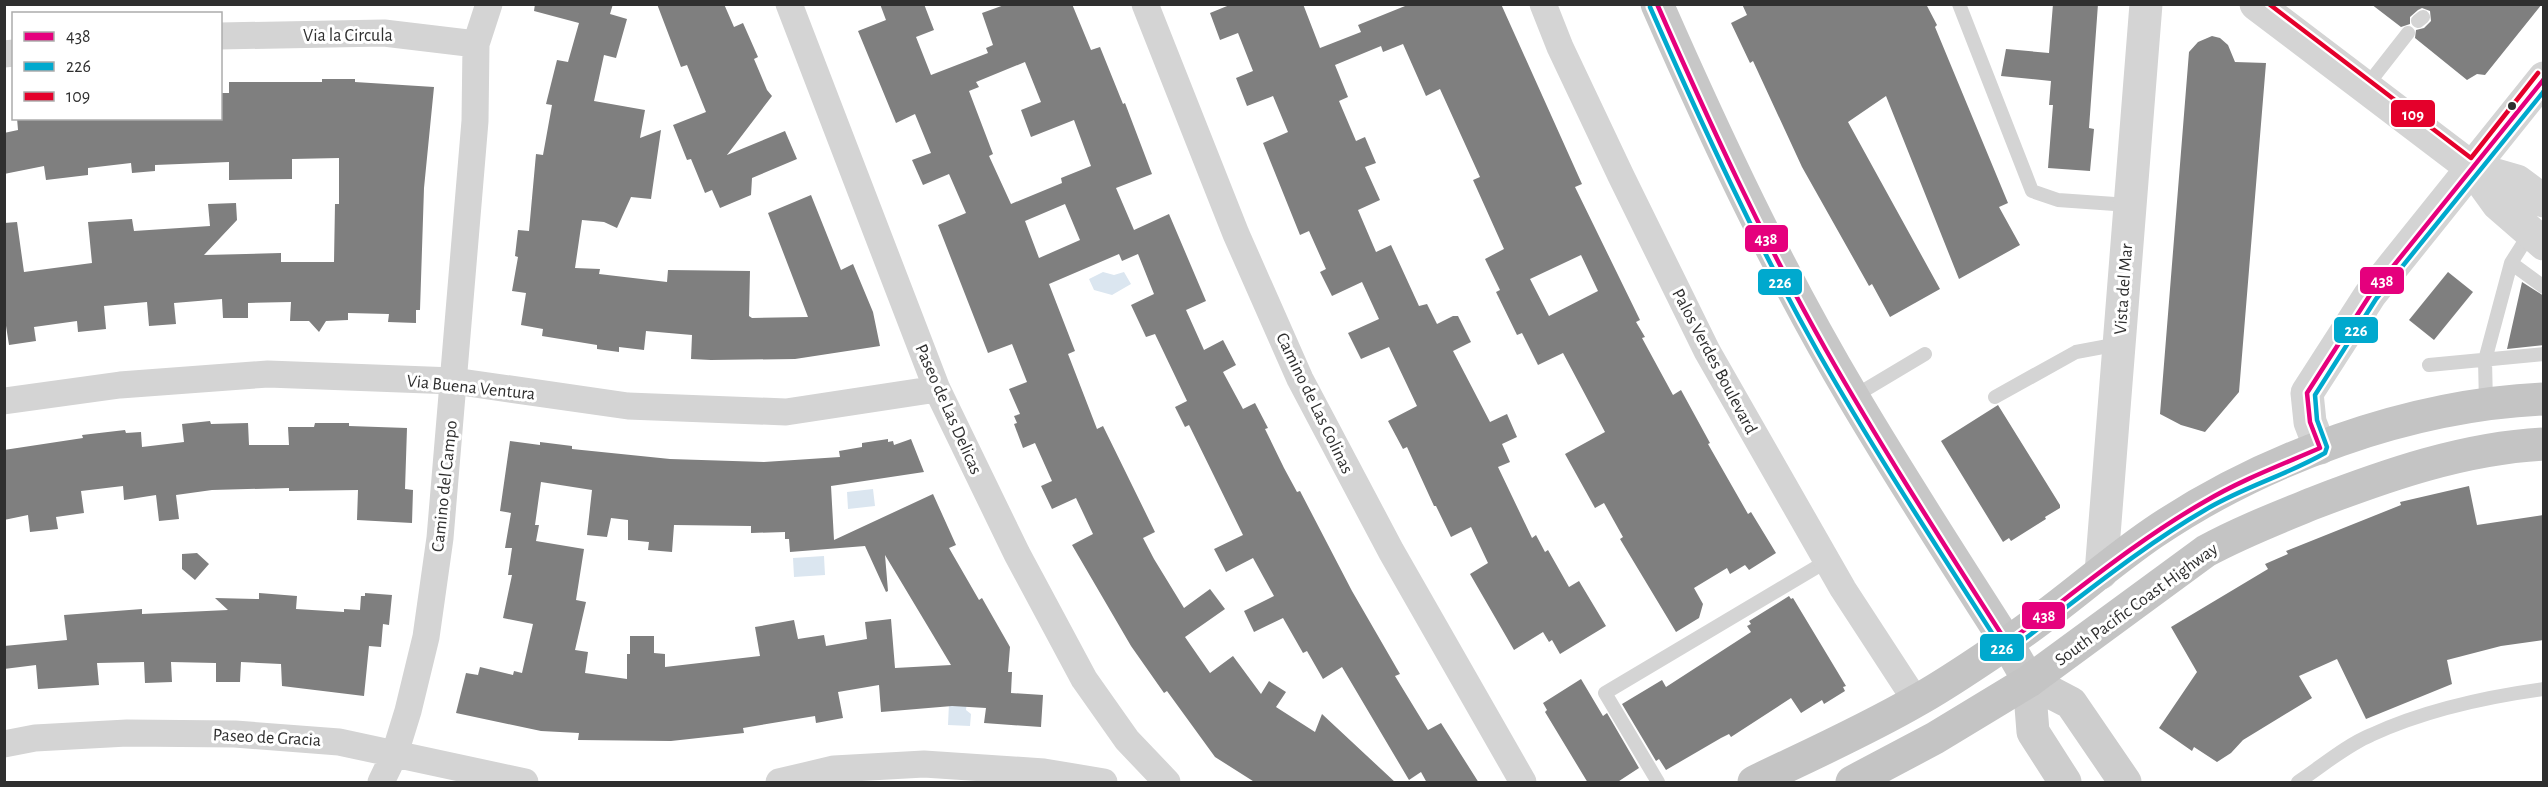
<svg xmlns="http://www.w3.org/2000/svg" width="2548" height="787" viewBox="0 0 2548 787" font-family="'Alegreya Sans',sans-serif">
	<rect width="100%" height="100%" fill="#fff"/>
	<path fill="#dbe6f0" d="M1103,272L1114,275L1124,272L1131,284L1112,295L1094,290L1089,279Z
		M873,489L875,506L848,509L847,492Z
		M824,556L825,575L794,577L793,558Z
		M950,681L967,701L966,710L971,714L970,726L948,725Z"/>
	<path fill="#7f7f7f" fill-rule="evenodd" d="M535,4H613L610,14L627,19L616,58L604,55L594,101L645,110L640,138L661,130L651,199L631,197L617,228L604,222L582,220L575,268L600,269L599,274L667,282L668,270L750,271L749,316L752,318L808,317L768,213L811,195L841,270L853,264L873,312L880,346L795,359L711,360L691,359L692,335L646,331L644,350L619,347V352L597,349V345L542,336L543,329L521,325L526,293L512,291L518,257L515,256L518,230L529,231L536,154L543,155L552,105L546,104L557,60L568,62L579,23L534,11Z
		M657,4H724L734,27L743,23L758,57L754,59L767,90L772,96L727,155L785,131L797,159L752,178L751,195L720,208L712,190L705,193L691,159L687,160L673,125L706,112L687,65L681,67Z
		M880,4H924L934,30L916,37L931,75L988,53L986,48L993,45L982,13L1007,4H1072L1091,50L1100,47L1123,104L1125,103L1152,174L1116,188L1134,230L1169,214L1206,301L1186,310L1204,350L1223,340L1236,365L1223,372L1243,409L1255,403L1268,428L1265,429L1284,468L1297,492L1300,491L1352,591L1400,674L1395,676L1428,730L1441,723L1479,783H1427L1421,772L1409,780L1342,667L1323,679L1307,651L1303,653L1283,618L1254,632L1244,611L1274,596L1253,558L1226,572L1214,549L1243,535L1189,425L1185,427L1175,407L1187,401L1155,334L1146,337L1131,305L1154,294L1138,254L1122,261L1119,254L1049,284L1075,351L1068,354L1097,429L1103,426L1155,532L1143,538L1154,559L1184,608L1210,589L1225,609L1185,637L1210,673L1233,656L1261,694L1269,681L1286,692L1276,707L1315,732L1322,714L1396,783H1256L1215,757L1167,691L1164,693L1131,646L1072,545L1093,534L1076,498L1052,509L1041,486L1052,481L1035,443L1023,448L1014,424L1017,423L1014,416L1020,414L1009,389L1027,382L1012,344L988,353L938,225L966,213L949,174L923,185L912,160L931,153L915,114L896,123L858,31L886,20ZM1025,62L1041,102L1021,110L1031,137L1074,120L1091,166L1061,178L1062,183L1011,204L989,156L993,154L969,91L979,87L976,82ZM1065,204L1080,240L1039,258L1025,221Z
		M1232,4H1303L1320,48L1361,32L1358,25L1410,4H1501L1582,184L1575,187L1640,320L1636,322L1645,337L1642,338L1673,395L1681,390L1710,443L1708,444L1748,514L1751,512L1776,553L1749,570L1745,565L1730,574L1727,568L1694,588L1703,604L1699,618L1676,632L1620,539L1623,537L1604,503L1595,508L1565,454L1605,432L1563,353L1538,365L1522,333L1517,335L1496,292L1500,290L1485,259L1504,249L1473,180L1480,177L1440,89L1426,96L1403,44L1383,52L1381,46L1335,65L1348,97L1339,101L1356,141L1365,137L1376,163L1365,167L1380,200L1358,210L1376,252L1391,245L1419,306L1427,304L1437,324L1453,316H1458L1471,342L1453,351L1490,422L1507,414L1517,437L1502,444L1510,462L1498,467L1532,538L1536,535L1545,552L1548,550L1569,587L1579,581L1606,626L1560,654L1552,640L1549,642L1543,632L1514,650L1470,574L1488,563L1471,527L1451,537L1436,506H1434L1407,447L1403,449L1388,421L1417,406L1389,347L1361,359L1348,333L1379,319L1362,282L1332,296L1320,272L1326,269L1309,231L1300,235L1263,143L1288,132L1273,96L1247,106L1236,78L1253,71L1238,33L1220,40L1210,13ZM1581,255L1598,291L1549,316L1530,279Z
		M1742,4H1926L1937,25L1935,27L2008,203L1999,207L2020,245L1959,279L1886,96L1848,122L1940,289L1890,317L1872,284L1869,286L1802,167L1753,61L1750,63L1731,23L1747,15Z
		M2053,4H2098L2089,128L2094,129L2090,171L2048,168L2053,105H2049L2051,81L2001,76L2006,49L2049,53Z
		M2371,4H2542L2485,75L2477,74L2467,80L2415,38L2416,30L2424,28L2431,21L2430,11L2422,8L2418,10L2410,17V24L2401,27Z
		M2212,36L2220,38L2228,45L2235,62L2266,63L2239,392L2205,432L2181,425L2160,414L2189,52L2198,42Z
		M322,79H355V82L434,87L424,188L420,310H416V323L388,322L389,314L348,313V320L326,321L319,332L309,321H290L291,302L248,303V318H223L222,299L174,303L176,324L149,326L147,302L104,306L106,329L78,332L77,321L34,327L36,341L9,345L4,313V223L17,222L24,272L92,263L88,222L132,219L134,231L210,226L208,204L236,203L237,220L204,255L281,253V262H334L335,204H339V158L292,159V179L229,180V162L155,165V171L132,173L131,163L88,168V175L46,180L44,166L4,174V133L18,130L17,118H220V93H229V82H322Z
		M2448,272L2473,292L2434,340L2409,320Z
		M2522,282L2544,296V345L2507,349Z
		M1998,405L2060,505V508L2045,517L2046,519L2011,541L2009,538L2003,542L1941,441Z
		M210,421L211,424L248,423L249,445H289L288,427H314L315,423H349V426L407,428L405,489L413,490L412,523L357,520L358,490L289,491V488L212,490L176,495L179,519L159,521L156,495L124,500L123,486L81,491L84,513L56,517L58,529L30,532L28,515L4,520V450L83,438L82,435L125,430L126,433L141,432L142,447L184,442L182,424Z
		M888,439V442L893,441L894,445L911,439L924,472L831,486L834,540L933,494L956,545L949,548L979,600L982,598L1010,647L1008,672H1012L1011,693L1043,695L1041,727L984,723L986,708L952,706L881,712L879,685L838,692L843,718L816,723L815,716L743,728L744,733L671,741L578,740L579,733L541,731L456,713L466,673L478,675L480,667L513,675L514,671L522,673L533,624L503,618L512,575H508L512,548H505L511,513L500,511L510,441L540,445V442L572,446V449L670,459L764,462L840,457L839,451L862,447V443ZM541,482L592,490L587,535L607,537L611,518L628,520V540L649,542L648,550L672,552L674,525L751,526V533L785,532V539H789L790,552L865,546L886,592L888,591L885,555L951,665L895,668L891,619L865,622L867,639L826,646L824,635L798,639L794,620L755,627L760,656L665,667V654L654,653V636H630V654H627V679L585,673L588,652L575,650L586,602L576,600L584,549L536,541L539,525H535Z
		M2469,486L2477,525L2544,515V640L2501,646L2447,660L2452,684L2366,719L2337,659L2299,676L2312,698L2243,740L2231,753L2217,762L2194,747L2192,751L2159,728L2197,672L2171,627L2268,569L2265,564L2288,554L2286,551L2401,505L2400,502Z
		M197,553L209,564L195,580L182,569V554Z
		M259,593L297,596L296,609L344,612V609L360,610L361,596H365V593L392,595L389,625L383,624L381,647L369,646L364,696L282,686L281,664L241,662L240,682H216V663L171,662L172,682L145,683L144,662L97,663L99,685L38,689L36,665L4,669V646L67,640L64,615L142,609V614L228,610L215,598L259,599Z
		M1789,596L1791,599L1793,598L1846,686L1843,687L1845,691L1824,704L1822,700L1801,713L1791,698L1731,737L1729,734L1721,738L1666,770L1659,759L1656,761L1622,704L1662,680L1666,687L1751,632L1747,626L1751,624L1749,621Z
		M1581,679L1603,716L1607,713L1639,768L1616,783H1588L1545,712L1547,710L1543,703Z"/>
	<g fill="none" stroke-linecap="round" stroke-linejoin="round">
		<path stroke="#d4d4d4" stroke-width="14" d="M1959,4L2032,191L2058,200L2129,205
			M2418,21L2423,17
			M2365,88L2408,33
			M2511,263L2544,287
			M2429,365L2544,354
			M1853,397L1925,354
			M1995,397L2076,352L2119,344
			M2486,404L2485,360L2511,263L2530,233
			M1658,782L1605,693L1827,561
			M2298,782C2321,767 2345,746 2371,735C2425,710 2485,697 2544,689"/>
		<path stroke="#d4d4d4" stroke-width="27" d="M789,4L937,389L1017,554L1084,679L1127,740L1167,782
			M1145,4L1236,234L1300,379L1391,551L1523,782
			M1543,4L1560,47L1621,176L1707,351L1843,589L1916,701
			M220,36L384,33L476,44
			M4,54L14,53
			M4,401L120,385L268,374L454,381L628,406L786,412L937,389
			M4,744L35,738L127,733L235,734L339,742L525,782
			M381,782L395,753L408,711L426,637L440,538L475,121L476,44L489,4
			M779,782L834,769L924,764L1044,772L1104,782"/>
		<path stroke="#d4d4d4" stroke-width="33" d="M2256,4L2472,168L2498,204L2544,244
			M2472,168L2517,181L2544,201
			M2320,448L2310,422L2307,393L2370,295L2544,78
			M2101,573L2146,4"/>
		<path stroke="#cdcdcd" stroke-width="33" d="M2029,681L2071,703L2125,782
			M2029,681L2033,732L2065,782"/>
		<path stroke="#c7c7c7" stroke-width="33" d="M1657,4C1716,138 1778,271 1853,397C1902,480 1955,562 2007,643L2029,681"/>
		<path stroke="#c4c4c4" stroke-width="33" d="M1754,782C1808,756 1864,731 1916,701C1947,684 1975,664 2004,645C2056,611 2102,568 2153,533C2264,458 2409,405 2544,399
			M1852,782L1935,738L2029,681L2206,551C2241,532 2277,518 2314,503C2387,475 2464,448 2544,444"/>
		<g stroke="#fff" stroke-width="9">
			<path id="bus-1" d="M1657,4C1709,122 1763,239 1826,350C1883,450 1945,546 2007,643C2072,595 2134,542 2204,502C2241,480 2281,465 2320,448L2310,422L2307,393L2370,295L2544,79"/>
		</g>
		<g stroke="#fff" stroke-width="9">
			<path id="bus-2" d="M1650,7C1702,125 1756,242 1819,354C1876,454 1939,550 2001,647L2006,650L2011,649C2075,602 2136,550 2205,510C2243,487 2287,475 2325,453L2327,447L2317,420L2315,395L2376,299L2544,91"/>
		</g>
		<g stroke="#fff" stroke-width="9">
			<path id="bus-3" d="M2269,4L2471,158L2538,73"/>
		</g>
		<use href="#bus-1" stroke="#e5007d" stroke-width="4.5"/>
		<use href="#bus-2" stroke="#00a9ce" stroke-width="4.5"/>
		<use href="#bus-3" stroke="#e4002b" stroke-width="4.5"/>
	</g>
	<circle fill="#2f2f2f" stroke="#fff" stroke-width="2" cx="2512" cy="106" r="5"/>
	<g text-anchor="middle" stroke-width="6" stroke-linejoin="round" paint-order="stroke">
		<g font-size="18" fill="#2f2f2f" stroke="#fff">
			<text x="348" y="41">Via la Circula</text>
			<text transform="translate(2123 289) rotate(-86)" y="6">Vista del Mar</text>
			<text transform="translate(1715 361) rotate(62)" y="6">Palos Verdes Boulevard</text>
			<text transform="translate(471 387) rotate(6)" y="6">Via Buena Ventura</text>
			<text transform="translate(1315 403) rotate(64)" y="6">Camino de Las Colinas</text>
			<text transform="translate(949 409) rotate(66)" y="6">Paseo de Las Delicas</text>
			<text transform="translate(444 486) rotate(-84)" y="6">Camino del Campo</text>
			<text transform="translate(2136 604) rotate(-36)" y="6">South Pacific Coast Highway</text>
			<text transform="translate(267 737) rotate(3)" y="6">Paseo de Gracia</text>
		</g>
	</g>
	<g stroke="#fff" stroke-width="2">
		<rect x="2390" y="99" width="46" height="29" rx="6" fill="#e4002b"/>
		<rect x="1744" y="224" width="45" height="29" rx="6" fill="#e5007d"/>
		<rect x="2359" y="266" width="46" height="29" rx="6" fill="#e5007d"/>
		<rect x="1757" y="268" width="46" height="28" rx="6" fill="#00a9ce"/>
		<rect x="2333" y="316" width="46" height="28" rx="6" fill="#00a9ce"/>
		<rect x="2021" y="601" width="45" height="29" rx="6" fill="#e5007d"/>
		<rect x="1979" y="633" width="46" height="29" rx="6" fill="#00a9ce"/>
	</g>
	<g font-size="16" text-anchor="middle" font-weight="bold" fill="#fff">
		<text x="2413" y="120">109</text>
		<text x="1766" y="244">438</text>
		<text x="2382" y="286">438</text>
		<text x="1780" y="288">226</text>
		<text x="2356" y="336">226</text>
		<text x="2044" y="621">438</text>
		<text x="2002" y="654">226</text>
	</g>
	<rect width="2548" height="787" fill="none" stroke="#2f2f2f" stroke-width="12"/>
	<rect x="12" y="12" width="210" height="108" fill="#ffffff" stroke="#acacac" stroke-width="1.5"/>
	<rect x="24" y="32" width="30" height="9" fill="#e5007d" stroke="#acacac" stroke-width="1.5"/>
	<text x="66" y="42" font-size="18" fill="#2f2f2f">438</text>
	<rect x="24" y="62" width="30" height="9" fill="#00a9ce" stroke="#acacac" stroke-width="1.5"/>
	<text x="66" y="72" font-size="18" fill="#2f2f2f">226</text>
	<rect x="24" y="92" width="30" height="9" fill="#e4002b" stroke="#acacac" stroke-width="1.5"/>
	<text x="66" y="102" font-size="18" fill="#2f2f2f">109</text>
</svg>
